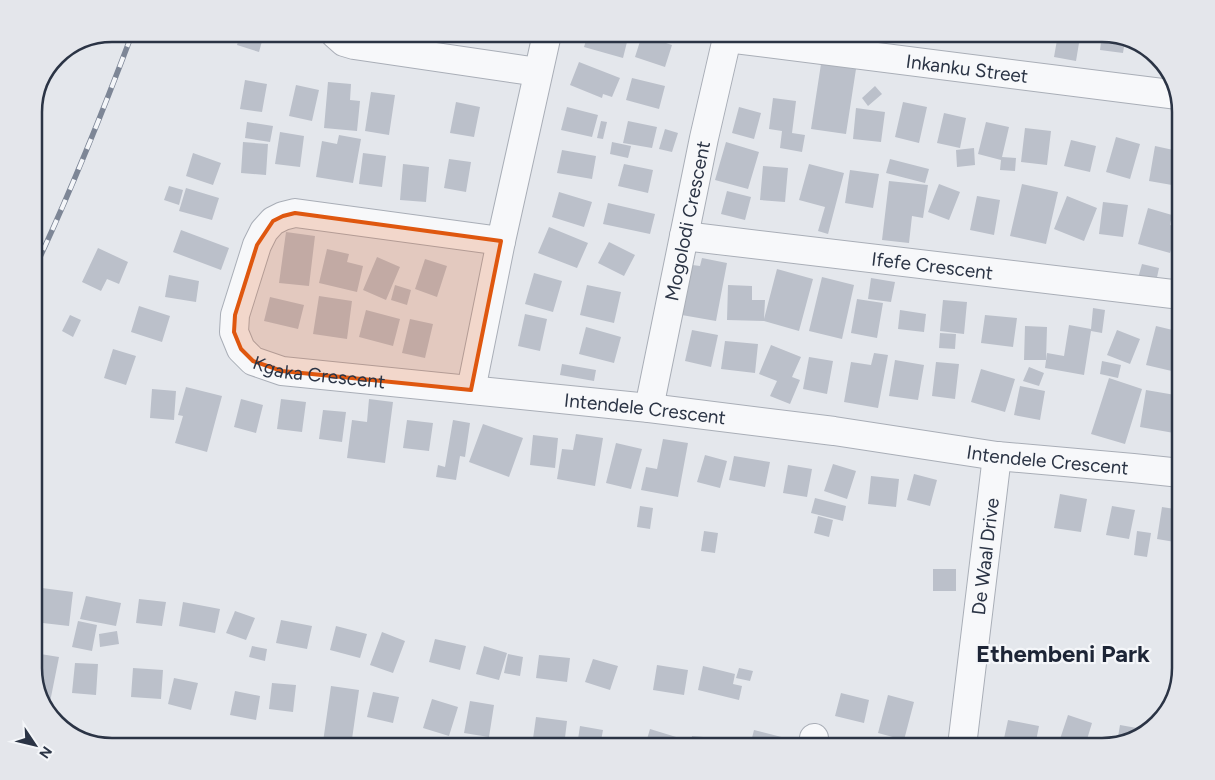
<svg xmlns="http://www.w3.org/2000/svg" width="1215" height="780" viewBox="0 0 1215 780" font-family="Figtree,sans-serif">
	<rect width="100%" height="100%" fill="#e4e7ec"/>
	<path fill="#bbc0ca" d="M240,34H264L259,52L237,45Z
		M588,34H613L611,38L627,42L623,58L584,47Z
		M657,34H676L674,40Z
		M1059,34H1083L1081,41L1058,36Z
		M1102,34L1125,40L1123,53L1100,50Z
		M642,35L672,45L665,67L635,57Z
		M1057,40L1079,43L1076,61L1054,57Z
		M1144,46L1146,47L1151,52L1143,51Z
		M579,62L620,78L612,97L603,94L602,98L570,85Z
		M821,64L856,69L846,134L811,129Z
		M632,78L665,86L659,109L626,100Z
		M245,80L267,84L262,112L240,109Z
		M328,82L351,84L350,100L360,101L357,131L324,128Z
		M296,85L319,90L312,121L289,116Z
		M875,86L882,94L868,106L862,98Z
		M371,92L395,95L389,135L365,131Z
		M773,98L796,101L792,133L805,135L802,152L780,148L782,131L769,129Z
		M456,102L480,107L474,137L450,133Z
		M903,102L927,107L919,143L895,137Z
		M567,107L598,115L592,137L561,130Z
		M739,107L761,113L754,139L732,133Z
		M856,108L885,112L881,142L853,139Z
		M944,113L966,118L960,148L937,143Z
		M601,121L607,122L603,139L597,138Z
		M628,121L657,127L652,148L623,143Z
		M247,122L273,126L270,142L245,138Z
		M986,122L1009,127L1002,157L1016,158L1015,171L1000,170L1001,160L978,154Z
		M1025,128L1051,131L1047,165L1021,162Z
		M665,129L678,133L672,152L659,149Z
		M280,132L304,136L300,167L275,164Z
		M339,135L361,139L353,183L316,177L322,141L337,144Z
		M1116,137L1140,144L1130,179L1106,172Z
		M1071,140L1096,146L1090,172L1064,166Z
		M243,142L268,144L266,175L241,173Z
		M612,142L631,146L628,158L610,154Z
		M726,142L759,152L748,189L715,180Z
		M1155,146L1178,151L1172,185L1149,181Z
		M974,148L975,165L957,167L956,150Z
		M562,150L596,156L592,179L557,173Z
		M193,153L221,163L213,185L186,176Z
		M363,153L386,156L382,187L359,184Z
		M449,159L471,162L466,192L444,188Z
		M890,159L929,169L925,183L886,173Z
		M403,164L429,167L426,202L400,200Z
		M624,164L653,170L648,193L618,186Z
		M809,164L844,173L828,234L818,231L825,207L799,200Z
		M763,166L788,168L785,202L760,200Z
		M850,170L879,174L873,208L845,203Z
		M889,181L928,185L923,218L912,216L909,243L882,240Z
		M939,184L960,192L949,220L928,212Z
		M1022,184L1058,192L1046,244L1010,236Z
		M169,186L183,190L179,205L164,200Z
		M186,188L219,198L212,220L179,211Z
		M727,191L751,197L745,220L721,214Z
		M559,192L592,202L584,227L552,217Z
		M977,196L1000,200L994,235L970,230Z
		M1067,196L1097,208L1084,241L1054,229Z
		M1103,202L1128,205L1123,237L1099,234Z
		M608,203L655,214L650,234L603,224Z
		M1148,208L1172,215L1170,225L1178,227L1170,253L1138,244Z
		M549,227L588,243L577,268L538,253Z
		M181,230L229,248L221,270L173,252Z
		M286,232L315,236L309,286L279,283Z
		M609,242L635,255L624,276L598,263Z
		M98,248L128,262L119,284L107,279L101,291L82,282Z
		M327,249L349,254L347,262L363,266L357,292L319,283Z
		M377,257L400,267L386,300L363,290Z
		M702,258L727,263L716,321L676,314L685,264L700,266Z
		M425,259L447,266L437,297L415,289Z
		M1142,264L1159,268L1156,282L1138,278Z
		M777,269L813,279L799,331L764,321L727,320L728,285L752,286V300H765L764,319Z
		M534,273L562,281L553,312L525,304Z
		M169,275L199,281L196,302L165,297Z
		M822,277L854,285L842,339L809,331Z
		M871,278L895,282L891,302L868,299Z
		M395,285L411,290L407,305L391,300Z
		M587,285L621,292L614,323L580,315Z
		M319,296L352,301L347,339L313,334Z
		M270,297L304,305L298,329L264,321Z
		M857,299L883,303L877,338L851,333Z
		M943,300L967,302L964,334L940,331Z
		M139,306L170,316L162,342L131,332Z
		M1093,308L1105,310L1102,333L1091,331L1084,375L1045,368L1047,353L1064,356L1069,325L1091,329Z
		M366,310L400,319L393,346L359,337Z
		M900,310L926,314L924,332L898,329Z
		M525,314L547,319L540,351L518,346Z
		M70,315L81,320L73,337L62,331Z
		M985,315L1017,318L1013,347L981,343Z
		M410,319L433,324L425,358L402,353Z
		M1025,326L1047,327L1046,360H1024Z
		M1156,326L1181,332V349L1176,372L1146,365Z
		M586,327L621,337L614,363L579,354Z
		M692,330L718,335L711,367L685,361Z
		M1117,330L1140,339L1130,364L1107,355Z
		M940,333L956,334L955,349L939,348Z
		M725,341L758,344L755,373L721,369Z
		M771,345L801,357L792,377L800,380L790,404L770,396L777,381L759,374Z
		M113,349L136,356L126,385L104,378Z
		M874,353L888,355L878,408L844,402L851,362L871,365Z
		M809,357L833,361L827,394L803,389Z
		M895,360L924,365L918,400L889,396Z
		M1102,361L1121,365L1118,378L1100,374Z
		M936,362L959,364L955,399L932,396Z
		M562,364L596,370L594,381L560,375Z
		M1029,367L1044,373L1039,386L1023,381Z
		M981,369L1015,379L1005,412L971,402Z
		M1109,378L1142,389L1125,444L1091,434Z
		M1020,386L1045,391L1040,420L1014,415Z
		M186,387L222,396L207,452L175,443L183,416L178,415Z
		M152,389L176,391L174,420L150,418Z
		M1146,390L1181,396L1174,433L1140,427Z
		M241,399L263,405L256,433L234,427Z
		M281,399L306,402L302,432L277,429Z
		M369,399L393,402L385,463L347,458L352,420L367,422Z
		M323,410L346,412L342,442L319,439Z
		M407,420L433,423L429,451L403,448Z
		M453,420L470,423L465,457L460,456L456,480L436,477L438,465L445,467Z
		M483,424L523,438L509,477L469,462Z
		M1180,426H1181V446L1177,445Z
		M576,434L603,438L595,486L557,479L562,449L573,450Z
		M533,435L558,438L555,468L530,465Z
		M663,439L688,443L678,497L641,490L646,467L657,469Z
		M616,443L642,449L631,489L606,483Z
		M705,455L727,461L720,488L697,482Z
		M734,456L770,462L765,487L729,480Z
		M833,464L856,471L847,499L824,491Z
		M788,465L812,469L807,497L783,493Z
		M914,474L937,480L930,506L907,500Z
		M871,476L899,479L896,507L868,504Z
		M1060,494L1087,499L1081,532L1054,528Z
		M815,498L846,506L843,521L811,513Z
		M640,506L653,508L650,529L637,527Z
		M1112,506L1135,510L1129,539L1106,535Z
		M1162,507L1181,510V543L1157,539Z
		M818,516L833,520L829,537L814,533Z
		M704,531L718,533L715,553L701,551Z
		M1137,531L1151,533L1147,557L1134,555Z
		M933,569H956V591H933Z
		M34,587L73,592L69,626L34,622Z
		M86,596L121,603L116,626L80,619Z
		M139,599L166,602L162,626L136,623Z
		M183,602L220,609L215,633L179,626Z
		M235,611L255,618L246,640L226,633Z
		M281,620L312,626L307,649L276,643Z
		M78,621L97,625L92,651L72,647Z
		M336,626L367,634L360,658L330,650Z
		M117,631L119,644L100,647L99,634Z
		M382,632L405,641L393,673L370,665Z
		M435,639L466,646L460,670L429,662Z
		M252,646L267,649L265,661L249,657Z
		M484,646L507,653L499,680L476,674Z
		M34,653L59,657L49,707L44,706L34,673Z
		M508,654L523,657L520,676L504,673Z
		M539,655L570,658L567,682L536,678Z
		M593,659L618,666L610,690L585,682Z
		M75,663L98,664L96,695L72,693Z
		M657,665L688,670L684,695L653,690Z
		M703,666L735,674L733,684L742,686L739,700L698,690Z
		M133,668L163,670L161,699L131,697Z
		M739,668L753,671L750,681L736,678Z
		M174,678L198,683L191,710L168,704Z
		M272,683L296,685L293,712L269,709Z
		M331,686L359,690L351,746L323,742Z
		M235,691L260,696L256,720L230,715Z
		M373,692L399,697L393,723L367,717Z
		M841,693L869,700L864,723L835,716Z
		M888,695L914,702L904,740L878,733Z
		M432,699L458,707L449,736L423,728Z
		M470,701L494,705L489,737L464,733Z
		M1068,715L1092,723L1085,746L1060,739Z
		M536,717L567,721L564,746H532Z
		M1008,720L1039,726L1035,746H1018L1003,743Z
		M1120,725L1148,730L1142,736L1117,743Z
		M580,726L603,730L600,746H577Z
		M650,729L686,740L684,746H645Z
		M754,730L793,740L791,746H750Z
		M692,736L715,738L714,746H691Z"/>
	<g fill="none" stroke-linecap="round" stroke-linejoin="round">
		<g stroke="#a9aeb7" stroke-width="30">
			<g id="minor">
				<path d="M335,34L344,42L354,45L538,72"/>
				<path id="s1" d="M727,38L1178,95"/>
				<path id="s2" d="M684,236L1181,295"/>
				<path id="s3" d="M501,241L295,213L283,216L273,221L264,231L257,245L235,315L234,332L241,349L253,361L282,371L649,408L834,431L997,456L1133,468L1181,473"/>
				<path d="M471,390L501,241L547,34"/>
				<path id="s4" d="M649,408L704,138L728,34"/>
				<path d="M813,746L814,738"/>
				<path id="s5" d="M962,746L997,456"/>
			</g>
		</g>
		<use href="#minor" stroke="#f7f8fa" stroke-width="28"/>
		<g stroke="#7d8696" stroke-width="5.5">
			<path id="rail" d="M34,270C70,193 102,114 132,34"/>
		</g>
		<use href="#rail" stroke="#f4f6f9" stroke-width="4" stroke-dasharray="11" stroke-linecap="butt"/>
	</g>
	<path fill="#df570f" fill-opacity="0.2" stroke="#df570f" stroke-width="4" stroke-linejoin="round" d="M295,213L501,241L471,390L282,371L253,361L241,349L234,332L235,315L257,245L273,221L283,216Z"/>
	<g text-anchor="middle" stroke-width="4.5" stroke-linejoin="round" paint-order="stroke">
		<g font-size="19" fill="#2b3445" stroke="#f4f6f9">
			<text dy="7" stroke="none"><textPath href="#s1" startOffset="242">Inkanku Street</textPath></text>
			<text dy="7" stroke="none"><textPath href="#s4" startOffset="191">Mogolodi Crescent</textPath></text>
			<text dy="7" stroke="none"><textPath href="#s2" startOffset="250">Ifefe Crescent</textPath></text>
			<text dy="7" stroke="none"><textPath href="#s3" startOffset="454">Kgaka Crescent</textPath></text>
			<text dy="7" stroke="none"><textPath href="#s3" startOffset="782">Intendele Crescent</textPath></text>
			<text dy="7" stroke="none"><textPath href="#s3" startOffset="1188">Intendele Crescent</textPath></text>
			<text dy="7" stroke="none"><textPath href="#s5" startOffset="191">De Waal Drive</textPath></text>
		</g>
		<g font-size="24" font-weight="bold" fill="#1d2536" stroke="#f4f6f9">
			<text x="1063" y="662">Ethembeni Park</text>
		</g>
	</g>
	<path d="M0 0H1215V780H0ZM112 42H1102A70 70 0 0 1 1172 112V668A70 70 0 0 1 1102 738H112A70 70 0 0 1 42 668V112A70 70 0 0 1 112 42Z" fill="#e4e6eb" fill-rule="evenodd"/>
	<path fill="none" stroke="#2b3445" stroke-width="2.5" d="M112 42H1102A70 70 0 0 1 1172 112V668A70 70 0 0 1 1102 738H112A70 70 0 0 1 42 668V112A70 70 0 0 1 112 42Z"/>
	<g transform="translate(35 745) rotate(125)" stroke="#f4f6f9" stroke-width="4" paint-order="stroke">
	<path d="M0-4L9 19L0 12L-9 19Z" fill="#2b3445"/>
	<text y="-8" font-size="14" font-weight="bold" text-anchor="middle" fill="#2b3445">N</text>
	</g>
</svg>
